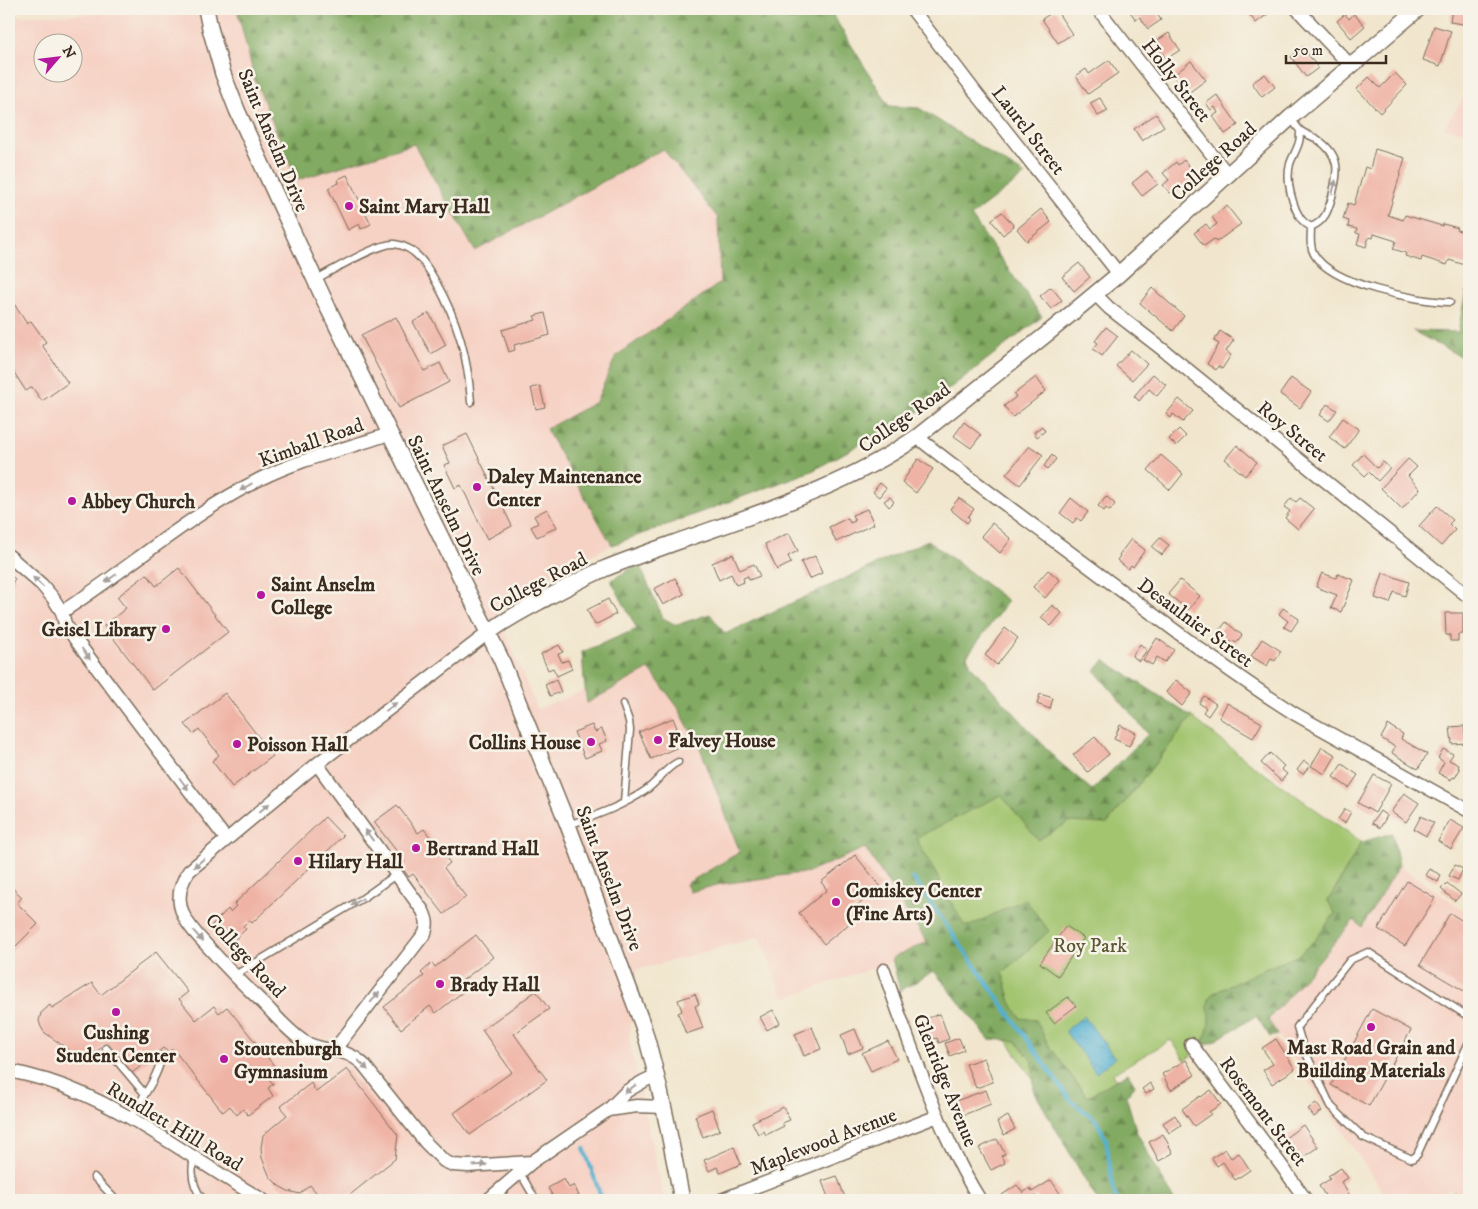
<svg xmlns="http://www.w3.org/2000/svg" width="1478" height="1209" viewBox="0 0 1478 1209" font-family="'IM FELL DW Pica',serif">
	<defs>
		<pattern id="forest-firs" width="22" height="20" patternUnits="userSpaceOnUse" patternTransform="scale(1.25)"><rect width="22" height="20" fill="#82aa62"/><path d="M5 1l3.5 6h-7zM16 11l3.5 6h-7z" fill="#6c8b50"/></pattern>
		<pattern id="water-ripples" width="26" height="14" patternUnits="userSpaceOnUse" patternTransform="scale(1.25)"><rect width="26" height="14" fill="#52b0d1"/><path d="M2 4q2-2 4 0t4 0M15 11q2-2 4 0t4 0" fill="none" stroke="#458fa9"/></pattern>
	</defs>
	<rect width="100%" height="100%" fill="#f7f3e8"/>
	<filter id="ink" filterUnits="userSpaceOnUse"><feTurbulence type="fractalNoise" baseFrequency=".02" numOctaves="2"/><feDisplacementMap in="SourceGraphic" scale="10" xChannelSelector="R" yChannelSelector="G"/><feConvolveMatrix kernelMatrix="1 2 1 2 8 2 1 2 1" color-interpolation-filters="sRGB"/></filter>
	<filter id="wash" filterUnits="userSpaceOnUse"><feTurbulence type="fractalNoise" baseFrequency=".0096" numOctaves="4" result="noise"/><feDisplacementMap in="SourceGraphic" scale="20" xChannelSelector="R" yChannelSelector="G"/><feGaussianBlur stdDeviation="1.12" result="paint"/><feColorMatrix in="noise" values="0 0 0 0 0 0 0 0 0 0 0 0 0 0 0 0 0 1.4 0 .05"/><feComposite in="paint" operator="in"/></filter>
	<g filter="url(#wash)">
		<rect width="100%" height="100%" fill="#f1e6cd"/>
		<path fill="#f6d2c4" fill-rule="evenodd" d="M232,9H642L825,447L612,545L535,583L495,606L537,709L719,638L951,942L784,998L759,937L637,970L629,1038L664,1200H9V12L21,16ZM42,42H72V72H42Z
			M1469,89V133L1444,128Z
			M1399,865L1469,914V1194L1447,1189V1191L1429,1200H1388L1268,1020L1355,920L1363,927Z"/>
		<path fill="#a3c56f" stroke="#6f7846" d="M1192,717L1251,764L1362,842L1328,901L1339,918L1253,1009L1185,1060L1171,1040L1112,1074L1126,1096L1059,1119L876,841L1058,761L1107,824Z"/>
		<path fill="url(#forest-firs)" stroke="#5e6a40" d="M237,9H829L889,106L919,108L1025,175L971,216L1042,317L923,409L812,471L612,545L546,429L596,402L616,356L720,283L718,218L663,149L475,251L414,144L297,180L255,80Z
			M1466,291H1469V361L1413,331L1458,332Z
			M928,540L1008,601L967,656L971,666L1058,761L1092,790L1148,734L1095,671L1104,660L1192,717L1107,824L1069,822L1038,840L1001,795L916,838L964,925L970,926L1025,899L1049,931L1003,973L1011,1002L1020,1018L1036,1020L1048,1044L1087,1097L1128,1073L1135,1085L1126,1096L1137,1133L1174,1200H1097L1034,1091L1033,1062L1016,1041L989,1039L934,971L900,991L892,958L927,942L865,848L809,872L721,884L690,892L686,884L740,852L700,748L677,706L649,669L587,703L584,680L582,652L637,629L611,580L639,564L663,618L676,625L710,614L725,634Z
			M1392,833L1399,865L1362,927L1354,920L1268,1020L1278,1035L1270,1037L1256,1016L1211,1043H1203C1206,1035 1209,1027 1209,1018C1209,1007 1205,1005 1212,994L1262,970L1297,956L1315,940L1335,913L1328,901L1362,842Z"/>
		<path fill="url(#water-ripples)" stroke="#466d78" d="M1084,1016L1115,1058L1096,1073L1065,1031Z"/>
		<g fill="none" stroke-linecap="round" stroke-linejoin="round">
			<path stroke="#52b0d1" stroke-width="4" d="M913,878L1070,1100L1096,1120L1106,1139L1114,1193L1117,1200
				M584,1148L602,1200"/>
		</g>
		<g id="blocks">
			<path fill="#efb3a5" d="M1128,9H1151L1152,11L1154,10L1161,20L1148,29L1140,17L1136,20Z
				M1245,9H1266L1269,13L1256,23Z
				M1452,9H1469V25L1450,22Z
				M1056,10L1072,34L1058,43L1042,19Z
				M1345,14L1349,19L1354,14L1365,26L1351,38L1337,21Z
				M1434,26L1451,31L1440,66L1423,60Z
				M1169,33L1180,50L1166,59L1155,42Z
				M1303,47L1318,68L1306,77L1291,57Z
				M1109,60L1118,73L1088,94L1076,76L1086,69L1089,74Z
				M1191,61L1206,80L1187,94L1173,76Z
				M1395,73L1407,85L1380,113L1357,89L1369,77L1380,88Z
				M1265,74L1275,87L1262,97L1252,83Z
				M1217,95L1238,125L1225,134L1213,116L1218,113L1215,107L1211,110L1206,103Z
				M1100,98L1108,111L1098,116L1090,103Z
				M1156,114L1164,126L1142,141L1134,129Z
				M1375,149L1405,158L1388,215L1403,220L1405,215L1442,226L1443,224L1458,228L1457,230L1469,234L1468,266L1449,260L1447,265L1422,257L1421,261L1405,256L1406,253L1393,249L1396,241L1374,234L1373,238L1369,237L1366,247L1357,244L1360,234L1356,233L1357,229L1348,227L1349,221L1343,219L1348,203L1354,205L1365,167L1370,169Z
				M1184,160L1197,176L1177,191L1175,189L1170,193L1163,185L1169,180L1163,173L1176,162L1178,165Z
				M1147,171L1158,184L1142,196L1132,183Z
				M347,175L371,224L361,229L359,224L348,230L328,188L339,183L338,179Z
				M1227,206L1241,224L1216,242L1214,239L1204,246L1194,233L1206,224L1210,229L1217,224L1212,217Z
				M1041,209L1051,222L1027,241L1017,229Z
				M1002,212L1014,226L1003,235L991,220Z
				M1079,263L1090,277L1074,291L1062,277Z
				M1051,287L1062,300L1051,309L1040,296Z
				M1152,288L1184,316L1173,331L1140,303Z
				M9,296L27,324L31,321L46,342L42,345L68,383L42,401L32,387L26,391L9,365Z
				M429,313L446,345L431,354L413,322Z
				M545,313L550,335L514,345L515,350L509,352L502,330L536,320L534,316Z
				M396,317L424,371L440,363L449,382L399,408L361,335Z
				M1106,327L1118,336L1102,356L1093,349L1098,343L1095,341Z
				M1220,331L1234,340L1226,351L1231,355L1222,369L1218,366L1216,370L1207,364L1219,344L1214,341Z
				M1131,350L1147,364L1132,380L1116,366Z
				M1153,374L1166,385L1157,396L1149,389L1139,401L1134,396Z
				M1036,377L1046,391L1013,417L1004,406L1016,397L1014,394Z
				M1291,378L1311,392L1300,408L1280,394Z
				M540,386L545,407L536,409L531,388Z
				M1179,399L1193,411L1183,422L1173,414L1171,418L1166,414Z
				M1327,404L1337,410L1329,421L1320,415Z
				M1343,418L1359,429L1345,449L1329,437Z
				M964,422L981,435L971,448L954,436Z
				M1042,426L1045,431L1037,437L1034,432Z
				M1179,429L1186,436L1176,446L1169,439Z
				M467,434L512,526L487,539L461,485L455,488L444,465L450,463L442,446Z
				M1237,445L1257,462L1245,476L1225,459Z
				M1030,446L1043,455L1020,485L1006,474Z
				M1363,454L1377,468L1383,462L1390,468L1378,481L1369,472L1365,476L1353,465Z
				M1052,455L1056,459L1048,469L1044,466Z
				M1161,455L1183,474L1170,490L1148,470Z
				M918,459L933,469L916,493L902,482Z
				M1408,459L1417,467L1408,476L1420,489L1402,509L1381,488Z
				M880,483L886,488L879,497L873,492Z
				M1106,496L1115,504L1110,511L1106,508L1104,511L1098,506Z
				M890,497L894,502L889,507L884,501Z
				M959,498L974,509L968,517L970,519L967,523L950,509Z
				M1071,498L1088,512L1081,521L1077,518L1073,523L1060,513Z
				M1291,498L1296,502L1300,498L1314,509L1298,529L1285,518L1290,511L1284,507Z
				M1437,506L1453,520L1449,524L1455,530L1441,546L1419,526Z
				M547,509L557,527L537,537L531,527L538,523L534,516Z
				M867,509L874,524L836,542L829,527L848,518L850,523L855,521L852,515Z
				M992,523L1011,539L1000,553L981,536Z
				M789,533L798,551L788,556L791,563L777,570L765,544Z
				M1160,538L1169,545L1162,555L1152,547Z
				M1131,539L1145,550L1133,567L1131,565L1128,569L1117,560L1120,556L1119,555Z
				M733,554L740,570L754,564L760,576L749,580L748,576L743,578L744,582L736,585L731,574L719,580L712,563Z
				M815,556L822,573L809,579L801,562Z
				M179,568L228,632L153,690L104,626L126,608L117,597L147,574L156,586Z
				M1048,570L1060,580L1045,598L1033,587Z
				M1322,573L1336,578L1338,574L1354,580L1341,612L1331,608L1337,595L1316,587Z
				M1383,573L1409,582L1405,596L1394,592L1390,603L1375,598Z
				M9,574L15,579L9,588Z
				M675,578L684,594L663,605L654,589Z
				M1180,580L1200,596L1188,610L1168,594Z
				M608,599L616,614L595,625L587,610Z
				M1052,605L1062,613L1051,626L1041,618Z
				M1283,608L1299,619L1291,631L1284,627L1288,621L1279,614Z
				M1445,613H1463V634H1458V641H1450V635H1446Z
				M1226,622L1242,635L1236,643L1232,640L1228,645L1216,635Z
				M1005,628L1018,638L997,665L985,655Z
				M1157,638L1174,650L1165,662L1157,657L1152,665L1143,660Z
				M1262,639L1281,651L1275,661L1271,658L1267,666L1251,656Z
				M1140,644L1147,650L1139,661L1132,656Z
				M559,645L563,652L558,654L562,662L568,660L572,669L557,676L553,668L548,670L541,654Z
				M556,680L561,692L550,696L545,685Z
				M1176,680L1192,693L1182,706L1166,692Z
				M225,693L273,756L232,787L212,761L219,755L199,729L193,734L185,724Z
				M1040,694L1053,698L1050,709L1037,704Z
				M1204,696L1216,704L1208,716L1203,712L1206,708L1199,703Z
				M1227,703L1262,723L1253,738L1219,718Z
				M673,718L677,728L669,731L676,748L651,759L639,732Z
				M592,725L595,732L602,729L607,741L599,744L602,751L585,758L574,732Z
				M1120,725L1136,733L1129,746L1114,739Z
				M1388,725L1403,734L1401,739L1427,754L1418,769L1392,753L1395,747L1381,738Z
				M1464,726L1466,743L1452,744L1450,727Z
				M1095,737L1109,754L1088,772L1073,755Z
				M1322,747L1336,755L1325,774L1311,766Z
				M1443,749L1453,754L1449,760L1459,765L1458,768L1460,769L1455,778L1453,777L1451,780L1438,773L1444,762L1438,758Z
				M1270,753L1284,766L1281,769L1287,774L1281,781L1261,763Z
				M1304,761L1310,765L1303,774L1297,770Z
				M1342,764L1358,775L1349,788L1333,777Z
				M1374,775L1391,784L1375,813L1358,803Z
				M1404,793L1419,803L1406,822L1391,812Z
				M397,805L418,833L424,829L450,863L444,868L466,897L444,914L413,874L409,877L400,865L405,862L374,822Z
				M1345,809L1351,812L1345,823L1338,819Z
				M1380,811L1387,816L1380,828L1372,823Z
				M1421,816L1434,823L1426,836L1414,829Z
				M325,817L343,836L252,923L249,920L243,926L246,929L229,945L211,926L228,909L230,912L236,906L234,904Z
				M1450,820L1464,828L1451,849L1438,841Z
				M855,855L881,887L849,912L855,919L824,944L799,913L827,890L821,882Z
				M1455,865L1463,869L1458,880L1449,876Z
				M1429,869L1441,875L1438,882L1425,875Z
				M1407,881L1435,898L1405,946L1378,929Z
				M1447,883L1461,894L1455,901L1441,889Z
				M9,885L22,897L17,903L38,924L9,953Z
				M1450,913L1469,925V981L1464,991L1420,965Z
				M1066,926L1084,938L1058,976L1040,963Z
				M476,935L493,957L463,980L469,987L436,1013L430,1006L401,1029L384,1007L424,976L421,973L432,963L435,967Z
				M156,952L188,992L179,999L196,1020L214,1006L219,1013L227,1007L276,1068L267,1076L273,1084L268,1088L273,1096L248,1115L243,1109L237,1115L230,1106L223,1112L173,1049L168,1052L163,1048L131,1074L106,1044L84,1061L44,1032L41,1027L39,1021L41,1013L50,1005L52,1008L92,983L101,995Z
				M536,991L549,1009L514,1034L547,1080L470,1135L454,1113L512,1072L482,1030Z
				M695,994L699,1004L695,1006L703,1028L686,1034L678,1013L682,1011L678,1000Z
				M1068,997L1076,1006L1054,1023L1046,1013Z
				M1372,1009L1411,1030L1369,1106L1331,1085Z
				M773,1010L780,1023L767,1030L760,1017Z
				M940,1014L949,1039L939,1043L937,1038L929,1040L922,1020Z
				M812,1027L821,1049L804,1056L795,1034Z
				M855,1029L863,1048L848,1054L841,1035Z
				M959,1038L964,1050L950,1056L945,1043Z
				M1276,1039L1295,1069L1272,1084L1263,1070L1273,1064L1262,1048Z
				M888,1041L897,1059L871,1071L862,1053Z
				M984,1058L993,1082L976,1088L966,1064Z
				M1186,1060L1195,1075L1171,1090L1162,1074Z
				M347,1069L398,1135L395,1159L346,1198L320,1197L310,1185L300,1194L288,1191L279,1186L270,1177L262,1158L261,1148L263,1135L287,1115L280,1107L311,1083L316,1092Z
				M1150,1083L1154,1089L1146,1094L1142,1089Z
				M986,1090L991,1104L958,1117L953,1102Z
				M1211,1090L1221,1104L1209,1112L1211,1114L1194,1126L1182,1109L1200,1096L1201,1097Z
				M1316,1103L1322,1111L1314,1117L1308,1109Z
				M783,1107L790,1120L782,1123L784,1126L766,1135L764,1131L758,1134L752,1122Z
				M712,1109L720,1130L703,1137L695,1116Z
				M1175,1115L1181,1125L1169,1133L1163,1123Z
				M1008,1116L1015,1129L1004,1135L997,1122Z
				M1303,1125L1318,1147L1299,1160L1284,1139Z
				M1163,1134L1173,1153L1159,1161L1149,1142Z
				M997,1139L1005,1154L1001,1156L1005,1163L991,1170L979,1148Z
				M734,1147L741,1164L720,1173L717,1167L709,1171L704,1160Z
				M1225,1149L1231,1158L1239,1153L1250,1170L1235,1180L1223,1162L1217,1166L1212,1158Z
				M1341,1168L1348,1178L1341,1182L1350,1196L1344,1200H1328L1319,1186L1330,1179L1328,1176Z
				M837,1176L846,1200H829L822,1181Z
				M564,1179L569,1188L574,1185L579,1196L574,1198L575,1200H555L548,1188Z
				M1051,1180L1061,1195L1053,1200H1039L1036,1196L1030,1200H1006L1002,1195L1017,1185L1023,1193L1030,1188L1032,1192Z
				M1455,1193L1468,1194L1467,1200H1455Z"/>
		</g>
	</g>
	<g filter="url(#ink)">
		<use href="#blocks" fill-opacity="0" stroke="#7b6c5b" stroke-width="1"/>
		<g fill="none" stroke-linecap="round" stroke-linejoin="round">
			<g stroke="#7b6c5b" stroke-width="9">
				<path id="service" d="M1291,117C1294,121 1296,127 1300,130C1304,134 1312,136 1317,139C1342,156 1338,172 1332,197C1328,211 1325,221 1311,227
					M1300,131C1300,134 1300,139 1299,142C1297,150 1292,157 1290,164C1286,180 1290,195 1296,210C1300,218 1303,223 1311,227
					M1311,227C1311,236 1309,246 1314,254C1331,285 1417,301 1450,302
					M316,279C332,271 379,242 395,244C416,247 427,266 436,282C458,321 468,357 471,402
					M623,704L629,721L630,730L624,802
					M568,825C595,816 623,806 646,790C658,782 665,768 678,762
					M235,975L363,898L397,874
					M1469,1017L1368,952L1350,960L1297,1027L1303,1047L1331,1106L1363,1137L1412,1159L1417,1155L1469,1042
					M106,1048L145,1094
					M130,1118C142,1098 157,1079 162,1056
					M194,1158C190,1174 193,1187 203,1200
					M520,1173L536,1200
					M94,1177L116,1200"/>
			</g>
			<g stroke="#7b6c5b" stroke-width="15">
				<path id="minor" d="M912,9L976,93L1119,274
					M1098,9L1228,175
					M1297,9L1351,66
					M1095,294L1109,308L1162,349L1469,597
					M917,437C979,486 1044,533 1107,580C1169,626 1230,673 1295,714L1469,811
					M9,556L42,585L53,598L62,612L65,624L78,643L226,839
					M62,612C128,569 189,515 260,479C302,458 346,449 389,434
					M488,633L317,764L189,871C180,884 176,898 183,914C189,928 201,939 211,950C227,968 244,985 262,1002C275,1015 288,1031 303,1041C323,1054 343,1045 363,1064L426,1143L444,1161L453,1165L468,1166L532,1162
					M317,764L423,911C427,920 428,924 425,933L335,1049
					M884,970C895,1004 908,1038 920,1071C937,1116 955,1160 980,1200
					M1191,1044L1281,1165L1306,1200
					M9,1071C22,1073 34,1077 46,1080C124,1104 192,1160 263,1200
					M608,1110L637,1106L664,1107
					M488,1200L532,1162L608,1110L627,1091L644,1081L657,1075
					M721,1200L938,1116"/>
			</g>
			<g stroke="#7b6c5b" stroke-width="18">
				<path id="tertiary" d="M206,9L210,28L223,74L237,110L273,189L329,310L501,659L568,825L643,1026C660,1083 671,1142 682,1200
					M488,633C507,618 528,608 550,596C568,587 585,577 604,569C626,560 649,552 671,544C755,514 843,488 917,437L1048,333L1119,274L1291,117L1418,9"/>
			</g>
			<use href="#service" stroke="#fff" stroke-width="6"/>
			<use href="#minor" stroke="#fff" stroke-width="12"/>
			<use href="#tertiary" stroke="#fff" stroke-width="15"/>
		</g>
		<defs><path id="oneway-solid" d="M-6-.8H1V-3.2L6.5 0L1 3.2V.8H-6Z" transform="scale(1.25)"/></defs>
		<g fill="#a79f9a">
			<use href="#oneway-solid" transform="translate(1334 187) rotate(-76)"/>
			<use href="#oneway-solid" transform="translate(246 487) rotate(149)"/>
			<use href="#oneway-solid" transform="translate(111 578) rotate(145)"/>
			<use href="#oneway-solid" transform="translate(38 582) rotate(-137)"/>
			<use href="#oneway-solid" transform="translate(86 654) rotate(53)"/>
			<use href="#oneway-solid" transform="translate(391 707) rotate(-37)"/>
			<use href="#oneway-solid" transform="translate(184 784) rotate(53)"/>
			<use href="#oneway-solid" transform="translate(264 808) rotate(-40)"/>
			<use href="#oneway-solid" transform="translate(369 835) rotate(-126)"/>
			<use href="#oneway-solid" transform="translate(199 863) rotate(139)"/>
			<use href="#oneway-solid" transform="translate(357 902) rotate(148)"/>
			<use href="#oneway-solid" transform="translate(198 936) rotate(49)"/>
			<use href="#oneway-solid" transform="translate(375 997) rotate(-51)"/>
			<use href="#oneway-solid" transform="translate(363 1065) rotate(44)"/>
			<use href="#oneway-solid" transform="translate(630 1089) rotate(144)"/>
			<use href="#oneway-solid" transform="translate(480 1165) rotate(-4)"/>
		</g>
	</g>
	<g fill="#b5179e" stroke="#f7f3e8" stroke-width="2">
		<circle cx="349" cy="206" r="5"/>
		<circle cx="477" cy="487" r="5"/>
		<circle cx="72" cy="501" r="5"/>
		<circle cx="261" cy="595" r="5"/>
		<circle cx="166" cy="629" r="5"/>
		<circle cx="658" cy="740" r="5"/>
		<circle cx="591" cy="742" r="5"/>
		<circle cx="237" cy="744" r="5"/>
		<circle cx="416" cy="848" r="5"/>
		<circle cx="298" cy="861" r="5"/>
		<circle cx="836" cy="902" r="5"/>
		<circle cx="440" cy="984" r="5"/>
		<circle cx="116" cy="1012" r="5"/>
		<circle cx="1371" cy="1027" r="5"/>
		<circle cx="224" cy="1059" r="5"/>
	</g>
	<g text-anchor="middle" stroke-width="5" stroke-linejoin="round" paint-order="stroke">
		<g font-size="20" fill="#3b2a1e" stroke="#f7f3e8">
			<text transform="translate(1177 80) rotate(52)" y="7">Holly Street</text>
			<text transform="translate(1029 130) rotate(52)" y="7">Laurel Street</text>
			<text transform="translate(274 140) rotate(67)" y="7">Saint Anselm Drive</text>
			<text transform="translate(1213 161) rotate(-42)" y="7">College Road</text>
			<text transform="translate(904 417) rotate(-35)" y="7">College Road</text>
			<text transform="translate(1293 431) rotate(39)" y="7">Roy Street</text>
			<text transform="translate(311 442) rotate(-20)" y="7">Kimball Road</text>
			<text transform="translate(447 505) rotate(64)" y="7">Saint Anselm Drive</text>
			<text transform="translate(538 582) rotate(-28)" y="7">College Road</text>
			<text transform="translate(1196 622) rotate(36)" y="7">Desaulnier Street</text>
			<text transform="translate(610 878) rotate(69)" y="7">Saint Anselm Drive</text>
			<text transform="translate(246 955) rotate(47)" y="7">College Road</text>
			<text transform="translate(946 1080) rotate(68)" y="7">Glenridge Avenue</text>
			<text transform="translate(1264 1111) rotate(53)" y="7">Rosemont Street</text>
			<text transform="translate(175 1126) rotate(31)" y="7">Rundlett Hill Road</text>
			<text transform="translate(823 1141) rotate(-21)" y="7">Maplewood Avenue</text>
		</g>
		<g font-size="20" font-weight="bold" fill="#3b2a1e" stroke="#f7f3e8" text-anchor="start">
			<text x="359" y="213">Saint Mary Hall</text>
			<text x="487" y="483">Daley Maintenance<tspan x="487" dy="23">Center</tspan></text>
			<text x="82" y="508">Abbey Church</text>
			<text x="271" y="591">Saint Anselm<tspan x="271" dy="23">College</tspan></text>
			<text x="156" y="636" text-anchor="end">Geisel Library</text>
			<text x="668" y="747">Falvey House</text>
			<text x="581" y="749" text-anchor="end">Collins House</text>
			<text x="247" y="751">Poisson Hall</text>
			<text x="426" y="855">Bertrand Hall</text>
			<text x="308" y="868">Hilary Hall</text>
			<text x="846" y="897">Comiskey Center<tspan x="846" dy="23">(Fine Arts)</tspan></text>
			<text x="450" y="991">Brady Hall</text>
			<text x="116" y="1039" text-anchor="middle">Cushing<tspan x="116" dy="23">Student Center</tspan></text>
			<text x="1371" y="1054" text-anchor="middle">Mast Road Grain and<tspan x="1371" dy="23">Building Materials</tspan></text>
			<text x="234" y="1055">Stoutenburgh<tspan x="234" dy="23">Gymnasium</tspan></text>
		</g>
		<g font-size="20" fill="#5a5836" stroke="#f7f3e8">
			<text x="1090" y="952">Roy Park</text>
		</g>
	</g>
	<rect width="1478" height="1209" fill="none" stroke="#f7f3e8" stroke-width="30"/>
	<g transform="translate(58 58) rotate(62)"><circle r="24" fill="#f7f3e8" stroke="#aca397"/>
	<path d="M0-4L9 19L0 12L-9 19Z" fill="#b5179e"/>
	<text y="-8" font-size="14" font-weight="bold" text-anchor="middle" fill="#3b2a1e">N</text>
	</g>
	<path d="M1286 55v8h100v-8" fill="none" stroke="#3b2a1e" stroke-width="2.5"/>
	<text x="1293" y="55" font-size="15" fill="#3b2a1e" stroke="#f7f3e8" stroke-width="4" paint-order="stroke">50 m</text>
</svg>
